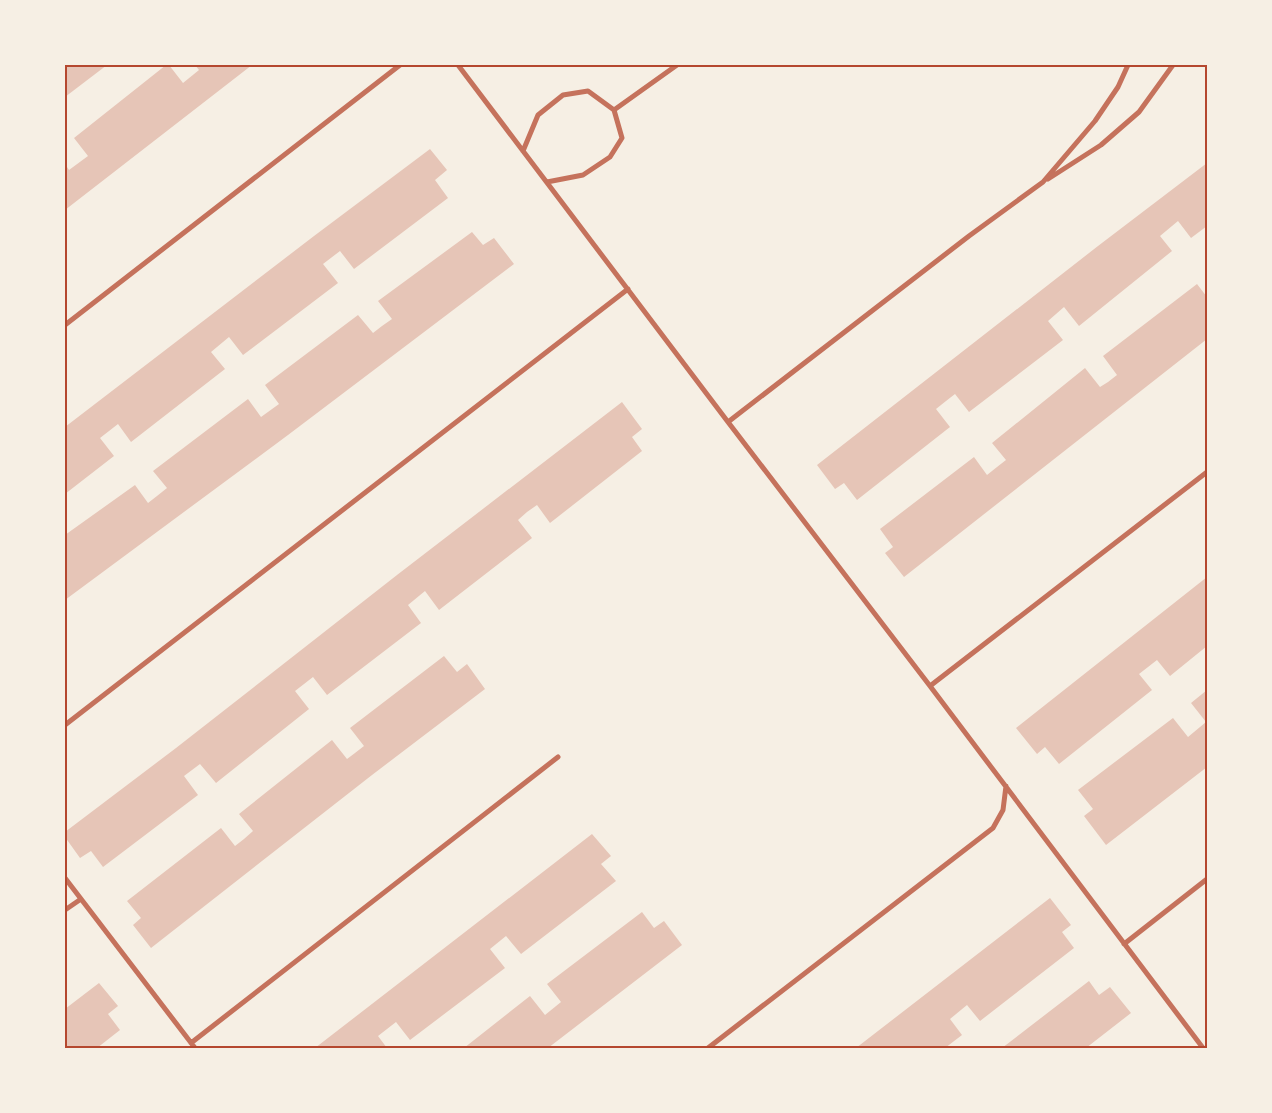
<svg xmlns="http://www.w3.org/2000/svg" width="1272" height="1113" viewBox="0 0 1272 1113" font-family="Rubik,sans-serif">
	<rect width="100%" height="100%" fill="#f6efe4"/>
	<path fill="#e6c5b7" d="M65,65H107L65,97Z
		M166,65H169L183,83L199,70L195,65H252L65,210V164L69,170L88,156L74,138Z
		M430,149L447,170L435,180L448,198L354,269L340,251L323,264L338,283L243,355L229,337L211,352L225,369L131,442L118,424L100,438L114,456L65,494V427L314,236Z
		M1207,163V226L1191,238L1178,221L1160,236L1172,251L1079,326L1064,307L1048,321L1063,340L969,412L955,394L946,401L936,409L950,427L857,500L844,483L835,489L817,465L1098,246Z
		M472,232L483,245L494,238L514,264L288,435L65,600V535L135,485L148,503L157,496L167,488L153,471L248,399L261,417L279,404L265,385L358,315L373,333L382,326L392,319L378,301Z
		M1197,284L1207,297V339L904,577L885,553L893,547L880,529L974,457L987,475L997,467L1006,460L992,443L1085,368L1100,387L1108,382L1117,375L1103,356Z
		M622,402L642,429L632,437L642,451L550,523L537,505L527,512L518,520L532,538L439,610L425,591L408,605L421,623L327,695L313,677L295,691L309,709L216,783L200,764L184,776L198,795L103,867L91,851L80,858L65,837V832L176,748L397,575Z
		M1207,577V646L1170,676L1157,660L1139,674L1152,690L1059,764L1045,747L1037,754L1016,728Z
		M444,656L457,672L467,664L485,689L372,775L151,948L133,925L141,918L127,901L221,828L235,846L244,839L253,831L239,814L332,740L347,759L355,753L364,746L350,728Z
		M1207,690V767L1106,845L1084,816L1093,809L1078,790L1173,718L1188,737L1206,722L1191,703Z
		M592,834L611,856L601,864L616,881L521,954L506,936L490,949L505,968L410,1040L396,1022L378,1036L387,1048H315Z
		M1050,898L1071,925L1062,932L1074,948L980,1021L967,1005L950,1019L962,1035L945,1048H856Z
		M642,912L654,928L664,921L682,945L548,1048H464L530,996L545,1015L561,1002L547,984Z
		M1089,981L1099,995L1110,987L1131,1013L1086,1048H1002Z
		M99,983L118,1006L108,1014L120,1030L97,1048H65V1009Z"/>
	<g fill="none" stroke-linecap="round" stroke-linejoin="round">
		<path stroke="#c5725c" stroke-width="5" d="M458,65L728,422L930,686L1203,1048
			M614,110L677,65
			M523,151L538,115L563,95L588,91L614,110L622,138L610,157L583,175L547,182
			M1048,179L1101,145L1139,112L1173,65
			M65,325L400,65
			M728,422L969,236L1043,182L1095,121L1118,87L1128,65
			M930,686L1207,472
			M65,725L628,289
			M65,878L195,1048
			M65,910L81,899
			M1124,944L1207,879
			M191,1043L558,757
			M708,1048L993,828L1003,810L1006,786"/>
	</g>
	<rect width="1272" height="1113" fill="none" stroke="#f6efe4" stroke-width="132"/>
	<rect x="66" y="66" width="1140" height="981" fill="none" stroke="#b5482f" stroke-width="2"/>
</svg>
